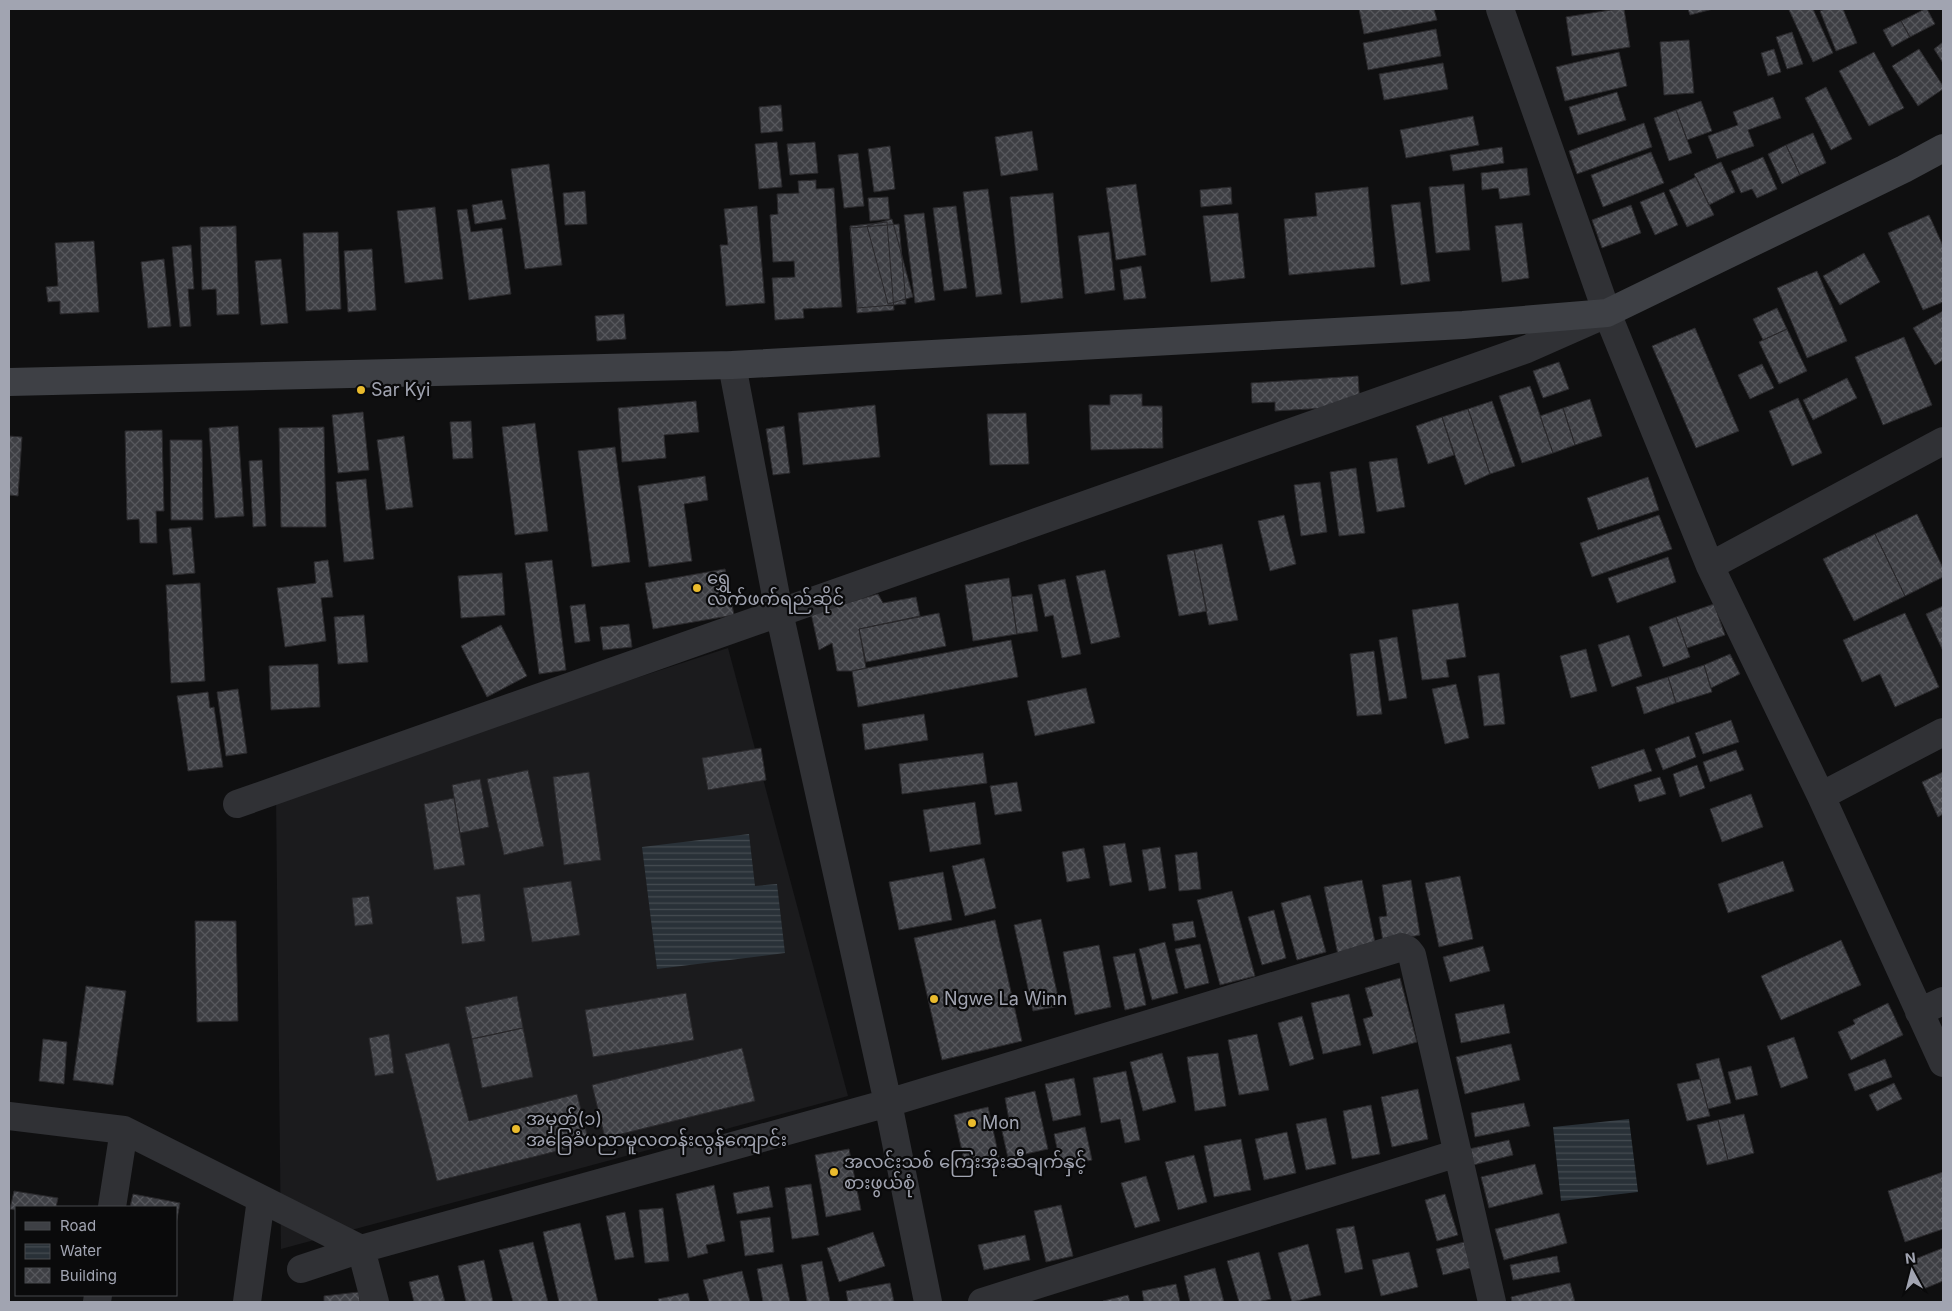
<svg xmlns="http://www.w3.org/2000/svg" width="1952" height="1311" viewBox="0 0 1952 1311" font-family="Inter,'Noto Sans Myanmar',sans-serif">
	<defs>
		<pattern id="water-rules" width="6" height="5" patternUnits="userSpaceOnUse" patternTransform="scale(1.25)"><rect width="6" height="5" fill="#293138"/><path d="M0 2.5h6" fill="none" stroke="#454c52"/></pattern>
		<pattern id="building-cross-hatch" width="8" height="8" patternUnits="userSpaceOnUse" patternTransform="scale(1.25)"><rect width="8" height="8" fill="#3e3f44"/><path d="M0 0l8 8M0 8l8-8" fill="none" stroke="#57585d"/></pattern>
	</defs>
	<rect width="100%" height="100%" fill="#0f0f10"/>
	<path fill="#1b1b1d" d="M728,648L848,1096L281,1249L276,796Z"/>
	<path fill="url(#water-rules)" d="M749,834L755,886L777,884L785,953L657,969L642,847Z
		M1629,1119L1638,1192L1561,1201L1553,1127Z"/>
	<path fill="url(#building-cross-hatch)" stroke="#2a292c" d="M1359,9H1434L1437,20L1364,34Z
		M1617,9H1624L1630,47L1572,56L1566,17Z
		M1688,9H1713L1690,15Z
		M1793,9H1813L1833,53L1813,62L1789,10Z
		M1825,9H1843L1857,43L1836,51L1820,11Z
		M1925,9H1927L1935,24L1910,37L1901,21Z
		M1901,21L1910,37L1892,47L1883,30Z
		M1436,29L1441,56L1368,70L1363,43Z
		M1792,32L1803,64L1787,69L1776,37Z
		M1689,40L1694,93L1664,95L1660,42Z
		M1943,42V63L1934,49Z
		M1774,49L1781,72L1768,76L1761,53Z
		M1919,49L1943,86V89L1918,106L1892,66Z
		M1619,52L1627,86L1565,101L1556,67Z
		M1874,52L1904,108L1869,126L1839,71Z
		M1443,63L1448,89L1384,100L1379,74Z
		M1826,87L1852,139L1831,150L1805,98Z
		M1617,92L1626,120L1578,135L1569,107Z
		M1773,97L1781,118L1748,130L1754,146L1717,159L1708,136L1738,125L1733,112Z
		M1701,101L1712,131L1687,140L1676,110Z
		M781,105L783,131L761,133L759,107Z
		M1676,110L1692,153L1669,161L1654,118Z
		M1473,116L1479,145L1406,158L1400,130Z
		M1644,123L1652,147L1577,174L1569,151Z
		M1032,131L1038,170L1001,176L995,137Z
		M1813,133L1826,163L1800,175L1786,145Z
		M777,142L782,187L759,189L755,144Z
		M815,142L818,173L790,175L787,144Z
		M1786,145L1800,175L1782,184L1768,154Z
		M890,146L895,189L874,192L868,149Z
		M1502,147L1504,163L1453,171L1450,155Z
		M1651,152L1664,183L1603,207L1591,175Z
		M858,153L864,206L844,208L838,155Z
		M1763,157L1777,189L1757,198L1752,189L1741,193L1731,171Z
		M1721,162L1735,192L1709,205L1694,174Z
		M549,164L562,265L525,269L511,169Z
		M1527,168L1530,195L1500,199L1498,188L1482,190L1481,173Z
		M1696,177L1714,215L1687,227L1669,190Z
		M816,180V189L834,188L842,307L803,309L804,318L775,320L772,278L795,277L794,261L773,262L770,215L778,214L777,194L799,193L798,181Z
		M1136,184L1146,255L1116,260L1106,188Z
		M1464,184L1470,250L1436,253L1429,187Z
		M1231,187L1232,204L1201,207L1200,190Z
		M1368,187L1375,267L1289,275L1284,219L1317,216L1315,193Z
		M988,189L1002,294L976,297L963,192Z
		M585,191L587,224L565,225L563,193Z
		M1664,192L1678,225L1655,235L1640,202Z
		M1053,193L1063,298L1021,303L1010,197Z
		M888,197L890,219L870,221L868,198Z
		M502,200L506,219L475,224L472,205Z
		M1420,202L1430,281L1401,285L1391,205Z
		M1631,205L1641,233L1602,248L1592,220Z
		M757,206L765,303L726,306L720,245H728L724,209Z
		M956,206L967,288L944,291L933,208Z
		M435,207L443,279L405,283L397,211Z
		M467,209L471,232L502,228L511,294L469,300L457,210Z
		M924,213L935,300L915,303L904,215Z
		M1238,213L1245,278L1211,282L1203,216Z
		M1929,215L1943,246V302L1923,310L1888,233Z
		M892,219L913,297L888,304L867,226Z
		M887,222L894,310L857,313L850,226Z
		M1522,223L1529,278L1502,282L1495,226Z
		M899,224L906,304L857,308L850,228Z
		M236,226L239,314L217,315L216,289L202,290L200,227Z
		M338,232L341,309L306,311L303,233Z
		M1109,232L1115,290L1085,294L1078,236Z
		M94,241L99,312L60,314V301L48,302L46,287L58,286L55,243Z
		M191,245L194,289H188L191,326L180,327L172,247Z
		M372,249L376,310L348,312L344,251Z
		M1864,253L1880,282L1840,305L1823,276Z
		M164,259L171,326L148,328L141,262Z
		M281,259L288,323L261,325L255,261Z
		M1141,266L1146,298L1124,300L1120,270Z
		M1817,271L1847,341L1807,358L1777,288Z
		M1777,308L1787,329L1763,340L1753,319Z
		M1943,311V360L1935,365L1913,328Z
		M624,314L626,339L597,341L595,316Z
		M1695,328L1739,431L1696,448L1652,346Z
		M1787,329L1807,371L1779,384L1759,342Z
		M1904,337L1932,405L1883,425L1855,357Z
		M1559,362L1569,389L1543,398L1533,371Z
		M1762,364L1774,388L1750,399L1738,375Z
		M1358,376L1360,406L1275,411V402L1252,403L1251,383Z
		M1847,378L1857,398L1813,420L1803,400Z
		M1530,386L1553,453L1522,463L1499,396Z
		M1142,394V406H1162L1163,448L1091,450L1089,405H1110V395Z
		M1798,398L1822,453L1792,466L1769,411Z
		M1590,399L1602,436L1575,445L1563,408Z
		M696,401L699,432L664,435L666,458L622,462L618,408Z
		M1492,401L1515,466L1490,474L1468,409Z
		M875,405L880,457L803,465L798,413Z
		M1563,408L1575,445L1553,453L1540,416Z
		M1468,409L1490,474L1465,485L1442,417Z
		M363,412L369,470L338,473L332,415Z
		M1026,413L1029,464L990,465L987,414Z
		M1442,417L1454,455L1428,464L1416,426Z
		M471,421L473,458L453,459L450,422Z
		M535,423L548,531L515,535L502,427Z
		M238,426L244,516L215,518L209,428Z
		M784,426L790,473L773,475L766,429Z
		M324,427L326,527H281L279,428Z
		M162,430L164,511H156L157,543H140L139,519L127,520L125,431Z
		M9,436L22,437L18,496L9,495Z
		M404,436L413,507L386,510L377,440Z
		M170,440H202L203,520H171Z
		M615,447L630,562L592,567L578,451Z
		M1397,458L1405,507L1377,512L1369,462Z
		M262,460L266,526L253,527L249,461Z
		M1356,468L1365,533L1339,536L1330,472Z
		M705,476L708,500L684,504L692,561L649,567L638,486Z
		M1648,477L1659,510L1598,530L1587,498Z
		M366,479L374,559L344,562L336,482Z
		M1320,482L1327,532L1301,536L1294,485Z
		M1917,514L1943,568V577L1905,596L1875,534Z
		M1284,515L1296,564L1270,571L1258,521Z
		M1659,515L1672,549L1592,577L1580,543Z
		M191,527L195,573L173,575L169,529Z
		M1875,534L1905,596L1854,621L1823,559Z
		M1222,544L1238,620L1209,625L1194,550Z
		M1194,550L1207,611L1179,616L1167,555Z
		M1668,557L1676,582L1617,603L1608,578Z
		M328,560L333,597L321,598L326,641L285,647L277,588L316,583L314,562Z
		M552,560L566,670L539,674L525,563Z
		M725,569L734,615L653,629L645,583Z
		M1105,570L1120,637L1091,644L1076,576Z
		M502,573L505,615L461,618L458,576Z
		M1009,578L1017,634L973,641L965,585Z
		M1065,579L1081,654L1062,658L1053,615L1045,617L1038,585Z
		M200,583L205,681L171,683L166,585Z
		M878,594L883,603L916,597L920,616L859,629L866,668L852,671H837L832,643L819,650L811,613Z
		M1032,594L1038,631L1017,634L1011,597Z
		M1458,603L1466,657L1446,660L1449,677L1422,680L1412,610Z
		M585,604L590,641L575,643L570,606Z
		M1714,604L1725,635L1687,648L1676,617Z
		M1943,606V651L1926,614Z
		M939,613L946,646L866,662L859,629Z
		M1905,613L1939,687L1895,707L1880,674L1862,682L1843,640Z
		M364,615L368,662L338,664L334,617Z
		M1676,617L1690,657L1663,667L1649,627Z
		M629,624L632,647L603,650L600,627Z
		M501,625L527,676L487,697L461,646Z
		M1629,635L1642,676L1612,687L1598,645Z
		M1397,637L1407,698L1389,701L1379,640Z
		M1011,640L1018,677L858,707L852,671Z
		M1586,649L1597,691L1571,698L1560,656Z
		M1374,651L1382,714L1357,716L1350,654Z
		M1730,654L1740,674L1711,688L1704,665Z
		M318,664L320,707L271,710L269,666Z
		M1704,665L1712,692L1676,703L1668,677Z
		M1499,673L1505,724L1484,726L1478,676Z
		M1668,677L1676,703L1644,714L1636,687Z
		M1456,684L1469,738L1445,744L1432,689Z
		M1086,688L1095,723L1035,736L1027,701Z
		M238,689L247,753L226,756L217,692Z
		M208,692L210,708L214,707L223,767L188,771L177,696Z
		M924,714L928,740L865,750L862,724Z
		M1731,720L1739,742L1703,754L1695,733Z
		M1689,736L1696,757L1663,770L1655,749Z
		M761,748L766,780L708,790L702,758Z
		M1644,749L1652,771L1599,789L1591,767Z
		M1736,750L1744,770L1710,782L1703,762Z
		M983,753L987,783L902,794L899,764Z
		M1697,765L1705,788L1680,797L1673,774Z
		M528,770L544,846L504,855L487,779Z
		M589,772L601,860L564,865L553,777Z
		M1943,772V814L1938,817L1922,782Z
		M1660,777L1666,794L1639,802L1634,785Z
		M480,779L489,827L460,833L452,785Z
		M1017,782L1022,811L995,815L990,786Z
		M1751,794L1763,827L1722,842L1710,809Z
		M454,798L465,865L434,870L424,804Z
		M975,802L981,844L930,852L923,810Z
		M1125,843L1132,882L1110,886L1103,846Z
		M1160,847L1166,888L1149,891L1142,850Z
		M1084,848L1090,878L1067,882L1062,852Z
		M1197,852L1201,889L1179,891L1175,855Z
		M984,858L996,908L965,916L952,866Z
		M1783,861L1794,891L1728,913L1718,884Z
		M943,872L952,920L899,930L889,882Z
		M1460,876L1473,939L1439,947L1425,883Z
		M1362,880L1376,947L1338,955L1324,887Z
		M1411,880L1420,935L1383,942L1379,917L1387,916L1382,885Z
		M571,881L580,935L532,942L523,888Z
		M1232,891L1255,976L1220,985L1197,900Z
		M480,894L485,941L462,944L456,897Z
		M1310,895L1326,952L1297,960L1281,903Z
		M369,896L373,924L355,926L352,898Z
		M1274,910L1286,958L1262,965L1248,917Z
		M1041,919L1060,1006L1033,1011L1014,925Z
		M995,920L1022,1041L942,1060L914,938Z
		M195,921H236L238,1021L197,1022Z
		M1193,921L1196,937L1175,941L1172,924Z
		M1841,940L1861,985L1781,1020L1761,976Z
		M1165,942L1178,993L1152,1000L1139,949Z
		M1200,944L1209,983L1185,989L1175,949Z
		M1099,945L1111,1007L1075,1015L1063,952Z
		M1483,946L1490,971L1450,982L1443,957Z
		M1135,953L1146,1005L1125,1010L1113,957Z
		M1400,978L1417,1042L1373,1054L1363,1019L1373,1016L1365,988Z
		M86,986L126,991L113,1085L73,1080Z
		M686,993L694,1040L593,1057L585,1010Z
		M1349,994L1361,1045L1323,1054L1311,1003Z
		M517,996L523,1028L472,1039L465,1007Z
		M1888,1003L1903,1035L1851,1060L1838,1032L1855,1024L1853,1020Z
		M1504,1004L1510,1033L1461,1043L1455,1014Z
		M1302,1016L1314,1059L1290,1066L1278,1023Z
		M523,1028L533,1077L482,1088L472,1039Z
		M389,1034L394,1073L375,1076L369,1038Z
		M1257,1034L1269,1090L1239,1095L1228,1040Z
		M1794,1037L1808,1078L1781,1088L1767,1046Z
		M43,1039L67,1042L64,1084L39,1081Z
		M449,1043L469,1121L577,1094L589,1143L437,1181L405,1054Z
		M1511,1044L1520,1080L1465,1094L1456,1057Z
		M742,1048L755,1101L605,1138L592,1085Z
		M1162,1053L1176,1102L1143,1111L1130,1062Z
		M1218,1053L1226,1106L1195,1111L1187,1057Z
		M1719,1058L1731,1103L1708,1109L1696,1064Z
		M1885,1059L1892,1077L1855,1091L1848,1074Z
		M1751,1066L1758,1095L1736,1100L1728,1072Z
		M1126,1071L1140,1140L1125,1143L1120,1119L1101,1123L1093,1078Z
		M1074,1078L1081,1115L1053,1121L1045,1084Z
		M1700,1079L1710,1116L1687,1121L1677,1084Z
		M1894,1083L1902,1099L1877,1111L1869,1095Z
		M1418,1089L1428,1139L1392,1147L1381,1097Z
		M1035,1091L1048,1149L1008,1158L1000,1122L1009,1120L1005,1098Z
		M1524,1103L1530,1126L1475,1137L1471,1113Z
		M1371,1105L1380,1154L1352,1159L1343,1111Z
		M988,1107L999,1157L965,1165L954,1115Z
		M1744,1114L1754,1153L1728,1160L1718,1120Z
		M1326,1118L1336,1164L1306,1170L1296,1124Z
		M1718,1120L1728,1160L1707,1165L1697,1125Z
		M1085,1127L1092,1160L1061,1167L1054,1134Z
		M1287,1132L1296,1173L1264,1180L1255,1139Z
		M1241,1139L1251,1190L1214,1197L1204,1146Z
		M1509,1140L1513,1155L1473,1165L1469,1149Z
		M849,1149L861,1210L826,1217L815,1155Z
		M1194,1155L1207,1202L1178,1210L1165,1162Z
		M1535,1164L1543,1194L1489,1208L1481,1177Z
		M1943,1172V1229L1905,1242L1888,1191Z
		M1146,1176L1160,1221L1135,1228L1121,1183Z
		M811,1184L819,1235L792,1239L785,1188Z
		M714,1185L725,1241L706,1245L708,1253L688,1258L676,1194Z
		M769,1186L773,1207L737,1214L733,1193Z
		M14,1191L58,1198L56,1207H16V1210L10,1209Z
		M133,1194L180,1203L176,1224V1207H130Z
		M1445,1194L1458,1235L1437,1241L1425,1200Z
		M1061,1205L1073,1256L1046,1262L1034,1211Z
		M663,1208L669,1261L645,1263L639,1210Z
		M625,1212L634,1257L615,1260L606,1216Z
		M1559,1213L1567,1243L1504,1260L1495,1229Z
		M770,1217L774,1252L745,1256L740,1221Z
		M580,1223L598,1302H559L543,1232Z
		M1354,1226L1363,1269L1345,1273L1336,1229Z
		M873,1232L885,1266L839,1282L827,1248Z
		M1025,1235L1030,1260L984,1270L978,1245Z
		M533,1242L548,1302H513L499,1250Z
		M1464,1242L1471,1268L1443,1275L1436,1249Z
		M1308,1244L1321,1295L1292,1302L1278,1253Z
		M1943,1248V1281L1921,1290L1910,1261Z
		M1259,1252L1271,1299L1258,1302H1239L1227,1261Z
		M1409,1252L1418,1287L1381,1296L1372,1260Z
		M1557,1256L1560,1272L1513,1280L1510,1265Z
		M484,1260L493,1302H466L458,1266Z
		M822,1261L830,1302H807L801,1265Z
		M782,1264L790,1302H763L757,1269Z
		M1215,1268L1224,1302H1190L1184,1276Z
		M742,1271L750,1302H709L703,1280Z
		M438,1275L445,1302H414L409,1282Z
		M890,1283L894,1302H848L846,1291Z
		M1570,1283L1575,1302H1512L1511,1297Z
		M1176,1284L1180,1302H1144L1142,1291Z
		M359,1292L360,1302H324V1296Z
		M688,1293L690,1302H659L658,1299Z
		M1128,1295L1130,1302H1103V1301Z"/>
	<g fill="none" stroke-linecap="round" stroke-linejoin="round">
		<path stroke="#303135" stroke-width="28" d="M1500,9L1607,313L1710,566L1821,796L1943,1063
			M732,365L779,612L888,1103L928,1302
			M1710,566L1943,441
			M1821,796L1943,732
			M237,804L1527,349L1604,315
			M1919,1012L1943,1001
			M9,1116L124,1130L361,1249L375,1302
			M112,1207L124,1130
			M301,1269L361,1249L888,1103L1402,947L1408,950L1412,955L1492,1302
			M97,1302L98,1295
			M247,1302L261,1199
			M982,1302L1458,1153"/>
		<path stroke="#3e4045" stroke-width="28" d="M9,382L732,365L1463,325L1607,313L1904,169L1943,148"/>
	</g>
	<g fill="#eabb2d" stroke="#0a0a0b" stroke-width="2">
		<circle cx="361" cy="390" r="5"/>
		<circle cx="697" cy="588" r="5"/>
		<circle cx="934" cy="999" r="5"/>
		<circle cx="972" cy="1123" r="5"/>
		<circle cx="516" cy="1129" r="5"/>
		<circle cx="834" cy="1172" r="5"/>
	</g>
	<g text-anchor="middle" stroke-width="4.5" stroke-linejoin="round" paint-order="stroke">
		<g font-size="18" fill="#a1a4b1" stroke="#0a0a0b" text-anchor="start">
			<text x="371" y="396">Sar Kyi</text>
			<text x="707" y="584">ရွှေ<tspan x="707" dy="21">လက်ဖက်ရည်ဆိုင်</tspan></text>
			<text x="944" y="1005">Ngwe La Winn</text>
			<text x="526" y="1125">အမှတ်(၁)<tspan x="526" dy="21">အခြေခံပညာမူလတန်းလွန်ကျောင်း</tspan></text>
			<text x="982" y="1129">Mon</text>
			<text x="844" y="1168">အလင်းသစ် ကြေးအိုးဆီချက်နှင့်<tspan x="844" dy="21">စားဖွယ်စုံ</tspan></text>
		</g>
	</g>
	<rect width="1952" height="1311" fill="none" stroke="#a1a4b1" stroke-width="20"/>
	<rect x="15" y="1206" width="162" height="90" fill="#0a0a0b" stroke="#46484d"/>
	<rect x="25" y="1222" width="25" height="8" fill="#3e4045" stroke="#46484d"/>
	<text x="60" y="1231" font-size="15" fill="#a1a4b1">Road</text>
	<rect x="25" y="1244" width="25" height="15" fill="url(#water-rules)" stroke="#46484d"/>
	<text x="60" y="1256" font-size="15" fill="#a1a4b1">Water</text>
	<rect x="25" y="1268" width="25" height="15" fill="url(#building-cross-hatch)" stroke="#46484d"/>
	<text x="60" y="1281" font-size="15" fill="#a1a4b1">Building</text>
	<g transform="translate(1912 1271) rotate(353)" stroke="#0a0a0b" stroke-width="4" paint-order="stroke">
	<path d="M0-4L9 19L0 12L-9 19Z" fill="#a1a4b1"/>
	<text y="-8" font-size="14" font-weight="bold" text-anchor="middle" fill="#a1a4b1">N</text>
	</g>
</svg>
